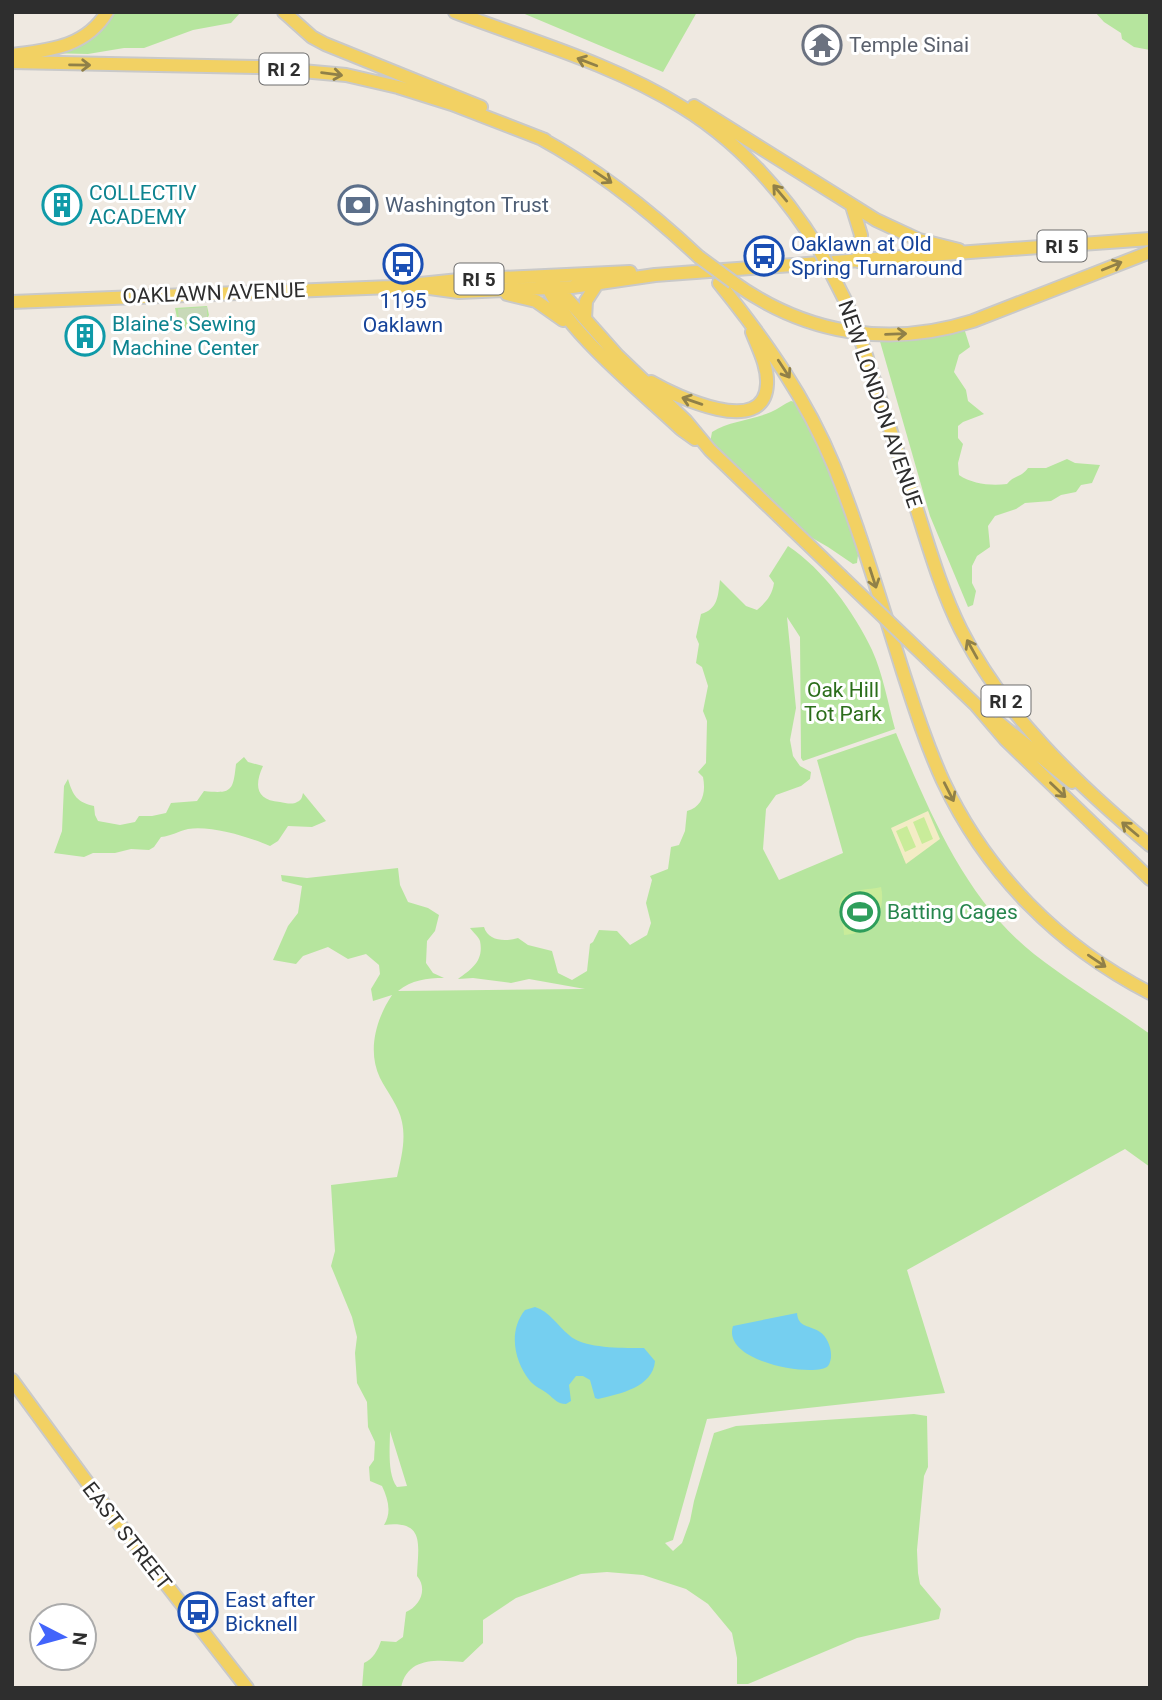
<svg xmlns="http://www.w3.org/2000/svg" width="1162" height="1700" viewBox="0 0 1162 1700" font-family="Roboto,sans-serif">
	<rect width="100%" height="100%" fill="#efe9e1"/>
	<path fill="#b6e59e" fill-rule="evenodd" d="M108,12H240V13L231,23L193,30L144,48H124L88,54L45,53L59,49Z
		M520,12H697L663,72Z
		M1095,12H1150V50L1134,47L1122,39L1121,33L1104,22Z
		M207,306L209,315L203,327L190,331L178,323L175,308Z
		M963,325L970,347L959,355L954,372L966,390L968,401L984,414L963,422L958,426V438L963,444L958,463L959,475C972,484 991,486 1007,484C1013,476 1022,477 1028,468H1046L1067,459L1075,463L1100,465L1092,483L1081,485L1076,492L1061,495L1051,501L1025,503L1016,509L995,516L988,526L990,547L977,556L972,566V583L976,591L973,605L968,607L930,516L879,338Z
		M791,401L802,404L845,505L858,555L857,563L853,564L828,547L800,531L790,517L745,480L710,443L712,432C729,421 753,420 771,412C778,409 784,404 791,401Z
		M788,546C823,569 854,612 872,650C883,674 888,704 895,729L803,761L801,758L800,637L787,617L796,708L790,740L793,756L800,766L811,772L810,779L801,786L776,795L766,809L763,849L779,880L843,853L817,760L896,733C930,813 965,899 1034,954C1071,983 1112,1007 1150,1034V1167L1125,1149L907,1270L945,1393L707,1419L673,1540L665,1543L673,1551L682,1543L690,1521L694,1501L714,1433L736,1426L914,1414L927,1416L928,1467L924,1476L917,1550L918,1573L920,1584L941,1609L939,1619L857,1638L748,1684H737V1658L732,1633L708,1604L686,1589L643,1575L607,1572L581,1574L516,1598L483,1620V1643L463,1662C438,1660 407,1656 401,1688H362L364,1663C373,1659 378,1650 381,1641L396,1642L403,1637L406,1612C420,1606 428,1589 417,1576C418,1545 426,1520 384,1525C392,1512 388,1499 382,1486L370,1481L369,1467L374,1460L375,1442L368,1427L367,1402L357,1383L355,1353L357,1337L352,1317L331,1266L335,1251L331,1185L397,1177C401,1159 406,1141 402,1122C399,1106 387,1092 380,1078C367,1051 376,1019 392,995L373,1001L371,989L380,974L379,965L366,954L348,959L328,947L303,956L296,964L273,960L288,926L298,913L302,886L282,881L281,875L307,878L398,868L400,885L408,902L428,908L439,915L435,931L427,941L426,963L433,973L444,978C426,978 412,980 398,991L585,989L529,979L511,983L473,978L458,979C472,969 484,961 480,941C479,937 472,931 470,928L484,927C488,941 505,942 518,938L528,945L552,951L558,973L572,980L587,971L590,944L593,942L599,930L617,931L630,945L647,935L651,923L646,903L652,880L650,876L668,869L671,847L679,845L685,831L687,811C703,807 706,792 703,777L698,772L706,763L707,721L703,711L708,686L702,667L696,663L699,644L696,637L701,614C718,609 718,596 720,580L746,606L757,610C766,602 772,596 774,583L769,576ZM390,1431L407,1486L397,1487C387,1474 390,1447 390,1431Z
		M244,757L248,762L263,766C254,786 256,800 280,802C285,803 293,805 297,802C302,800 302,797 303,793L326,821L312,827L288,826L278,841L270,846C250,837 210,825 188,829C178,831 172,836 161,837L154,847L149,850L131,849L115,853H93L84,857L54,853L62,831L64,786L68,779C73,796 77,802 94,806L95,815L98,821L120,825L135,822L139,816H152L166,813L171,803L197,801L204,791C232,794 233,791 236,764Z"/>
	<path fill="#f3ecc5" d="M928,811L940,839L906,864L891,828Z"/>
	<path fill="#c8d9b8" d="M207,307V319L179,320L178,309Z"/>
	<path fill="#c9ec9a" d="M924,817L933,839L922,844L913,822Z
		M907,826L916,847L905,852L896,831Z
		M881,887C887,913 870,934 844,935C844,926 841,921 840,913C835,887 866,891 881,887Z"/>
	<path fill="#75cff0" d="M535,1307C549,1311 558,1326 569,1335C583,1349 625,1348 644,1348L655,1361C653,1387 620,1394 598,1399L595,1398L590,1380L583,1376H576L569,1385L571,1401L566,1404C558,1404 554,1399 548,1394C542,1389 535,1387 530,1381C514,1361 508,1331 525,1310Z
		M797,1313C798,1328 810,1325 820,1332C829,1338 835,1356 828,1366C817,1378 721,1363 733,1326Z"/>
	<g fill="none" stroke-linecap="round" stroke-linejoin="round">
		<g stroke="#c9c9c9" stroke-width="16">
			<path id="major" d="M284,12L312,37L325,44L481,107
				M455,12C531,41 613,64 682,107C739,142 784,193 819,249
				M12,55C50,50 86,47 107,12
				M12,62L258,67L346,75L398,87L452,104L545,140
				M694,106L876,220L919,240L959,250
				M540,138C599,170 650,211 699,257
				M852,206L861,235L858,261
				M545,281C564,330 641,391 681,429L695,439
				M733,282C805,334 888,348 973,321L1150,252
				M719,283C765,340 806,398 834,466C861,533 881,603 903,672C915,709 927,746 943,781C987,874 1059,946 1150,993
				M555,285L617,355L686,421L710,450L840,575
				M415,286L459,292L572,287L655,275L1150,239
				M507,294L536,301L563,320
				M12,302L391,287L459,280L630,272
				M585,319L586,301L597,284
				M864,349C881,403 899,456 917,510C930,551 942,592 961,630C1004,715 1078,785 1150,845
				M651,382C675,396 765,439 767,384C768,366 758,348 752,332
				M934,665L976,705L1006,740L1150,879
				M999,723L1072,782
				M12,1380L92,1489L247,1688"/>
		</g>
		<use href="#major" stroke="#f2d163" stroke-width="12"/>
		<g stroke="#c9c9c9" stroke-width="16" stroke-linecap="butt">
			<path id="major-bridge" d="M819,249L847,304L864,349
				M699,257L733,282
				M840,575L934,665"/>
		</g>
		<use href="#major-bridge" stroke="#f2d163" stroke-width="12"/>
	</g>
	<defs><path id="oneway-shaft" d="M-6 0H5M1.5-3L5.5 0L1.5 3" fill="none" stroke-width="1.6" stroke-linecap="round" stroke-linejoin="round" transform="scale(1.75)"/></defs>
	<g stroke="#908048">
		<use href="#oneway-shaft" transform="translate(587 62) rotate(-159)"/>
		<use href="#oneway-shaft" transform="translate(80 65) rotate(1)"/>
		<use href="#oneway-shaft" transform="translate(332 74) rotate(7)"/>
		<use href="#oneway-shaft" transform="translate(603 177) rotate(34)"/>
		<use href="#oneway-shaft" transform="translate(780 193) rotate(-130)"/>
		<use href="#oneway-shaft" transform="translate(1112 266) rotate(-22)"/>
		<use href="#oneway-shaft" transform="translate(896 334) rotate(-2)"/>
		<use href="#oneway-shaft" transform="translate(784 369) rotate(57)"/>
		<use href="#oneway-shaft" transform="translate(692 401) rotate(-161)"/>
		<use href="#oneway-shaft" transform="translate(873 578) rotate(72)"/>
		<use href="#oneway-shaft" transform="translate(972 649) rotate(-119)"/>
		<use href="#oneway-shaft" transform="translate(1058 790) rotate(44)"/>
		<use href="#oneway-shaft" transform="translate(949 792) rotate(63)"/>
		<use href="#oneway-shaft" transform="translate(1130 829) rotate(-140)"/>
		<use href="#oneway-shaft" transform="translate(1097 961) rotate(34)"/>
	</g>
	<defs>
		<g id="temple-ring" transform="scale(2.0125)"><circle r="9.5" fill="#fff" stroke="#6b7280" stroke-width="1.5"/><path d="M0-6L5-2H3V0L6.5 2.5H4V6H1.5V3h-3V6H-4V2.5H-6.5L-3 0V-2H-5Z" fill="#6b7280"/></g>
		<g id="building-ring" transform="scale(2.0125)"><circle r="9.5" fill="#fff" stroke="#0f9aa8" stroke-width="1.5"/><path d="M-4-6H4V6H1V3H-1V6H-4ZM-2.5-4.3h1.7v1.8h-1.7ZM.8-4.3h1.7v1.8H.8ZM-2.5-1h1.7V.8h-1.7ZM.8-1h1.7V.8H.8Z" fill="#0f9aa8"/></g>
		<g id="bank-ring" transform="scale(2.0125)"><circle r="9.5" fill="#fff" stroke="#5c6f8a" stroke-width="1.5"/><path d="M-6-4H6V4H-6ZM0-2.3a2.3 2.3 0 1 0 0 4.6a2.3 2.3 0 1 0 0-4.6Z" fill="#5c6f8a"/></g>
		<g id="bus-ring" transform="scale(2.0125)"><circle r="9.5" fill="#fff" stroke="#1a4fb4" stroke-width="1.5"/><path d="M-5-6H5V4H4V6H2V4H-2V6H-4V4H-5ZM-3.5-4V0h7V-4ZM-3.5 1.2v1.5H-2V1.2ZM2 1.2v1.5H3.5V1.2Z" fill="#1a4fb4"/></g>
		<g id="stadium-ring" transform="scale(2.0125)"><circle r="9.5" fill="#fff" stroke="#2e9e5b" stroke-width="1.5"/><path d="M0-5a6.5 5 0 1 0 0 10a6.5 5 0 1 0 0-10ZM-3.5-1.8h7v3.6h-7Z" fill="#2e9e5b"/></g>
	</defs>
	<g fill-rule="evenodd">
		<use href="#temple-ring" x="822" y="45"/>
		<use href="#building-ring" x="62" y="205"/>
		<use href="#bank-ring" x="358" y="205"/>
		<use href="#bus-ring" x="764" y="256"/>
		<use href="#bus-ring" x="403" y="264"/>
		<use href="#building-ring" x="85" y="336"/>
		<use href="#stadium-ring" x="860" y="912"/>
		<use href="#bus-ring" x="198" y="1612"/>
	</g>
	<g text-anchor="middle" stroke-width="6" stroke-linejoin="round" paint-order="stroke">
		<g fill="#fff" stroke="#6d6d6d" stroke-width="2">
			<rect x="259.5" y="53.5" width="49" height="31" rx="5"/>
			<rect x="1037.5" y="230.5" width="49" height="31" rx="5"/>
			<rect x="454.5" y="263.5" width="49" height="31" rx="5"/>
			<rect x="981.5" y="685.5" width="49" height="31" rx="5"/>
		</g>
		<g font-size="19" font-weight="bold" fill="#2e2e2e">
			<text x="284" y="76">RI 2</text>
			<text x="1062" y="253">RI 5</text>
			<text x="479" y="286">RI 5</text>
			<text x="1006" y="708">RI 2</text>
		</g>
		<g font-size="21" fill="#5b616d" stroke="#fff" text-anchor="start">
			<text x="849" y="52">Temple Sinai</text>
		</g>
		<g font-size="21" fill="#0d838f" stroke="#fff" text-anchor="start">
			<text x="89" y="200">COLLECTIV<tspan x="89" dy="24">ACADEMY</tspan></text>
			<text x="112" y="331">Blaine's Sewing<tspan x="112" dy="24">Machine Center</tspan></text>
		</g>
		<g font-size="21" fill="#4e5e75" stroke="#fff" text-anchor="start">
			<text x="385" y="212">Washington Trust</text>
		</g>
		<g font-size="21" fill="#164399" stroke="#fff" text-anchor="start">
			<text x="791" y="251">Oaklawn at Old<tspan x="791" dy="24">Spring Turnaround</tspan></text>
			<text x="403" y="308" text-anchor="middle">1195<tspan x="403" dy="24">Oaklawn</tspan></text>
			<text x="225" y="1607">East after<tspan x="225" dy="24">Bicknell</tspan></text>
		</g>
		<g font-size="21" fill="#2e2e2e" stroke="#fff">
			<text transform="translate(214 293) rotate(-2)" y="7">OAKLAWN AVENUE</text>
			<text transform="translate(880 404) rotate(71)" y="7">NEW LONDON AVENUE</text>
			<text transform="translate(127 1536) rotate(52)" y="7">EAST STREET</text>
		</g>
		<g font-size="21" fill="#2c6e1b" stroke="#fff">
			<text x="843" y="697">Oak Hill<tspan x="843" dy="24">Tot Park</tspan></text>
		</g>
		<g font-size="21" fill="#27864d" stroke="#fff" text-anchor="start">
			<text x="887" y="919">Batting Cages</text>
		</g>
	</g>
	<rect width="1162" height="1700" fill="none" stroke="#2e2e2e" stroke-width="28"/>
	<g transform="translate(63 1637) rotate(96)"><circle r="33" fill="#ffffff" stroke="#ababab" stroke-width="2"/>
	<path d="M0-5L12 26L0 18L-12 26Z" fill="#4264fb"/>
	<text y="-10" font-size="19" font-weight="bold" text-anchor="middle" fill="#2e2e2e">N</text>
	</g>
</svg>
